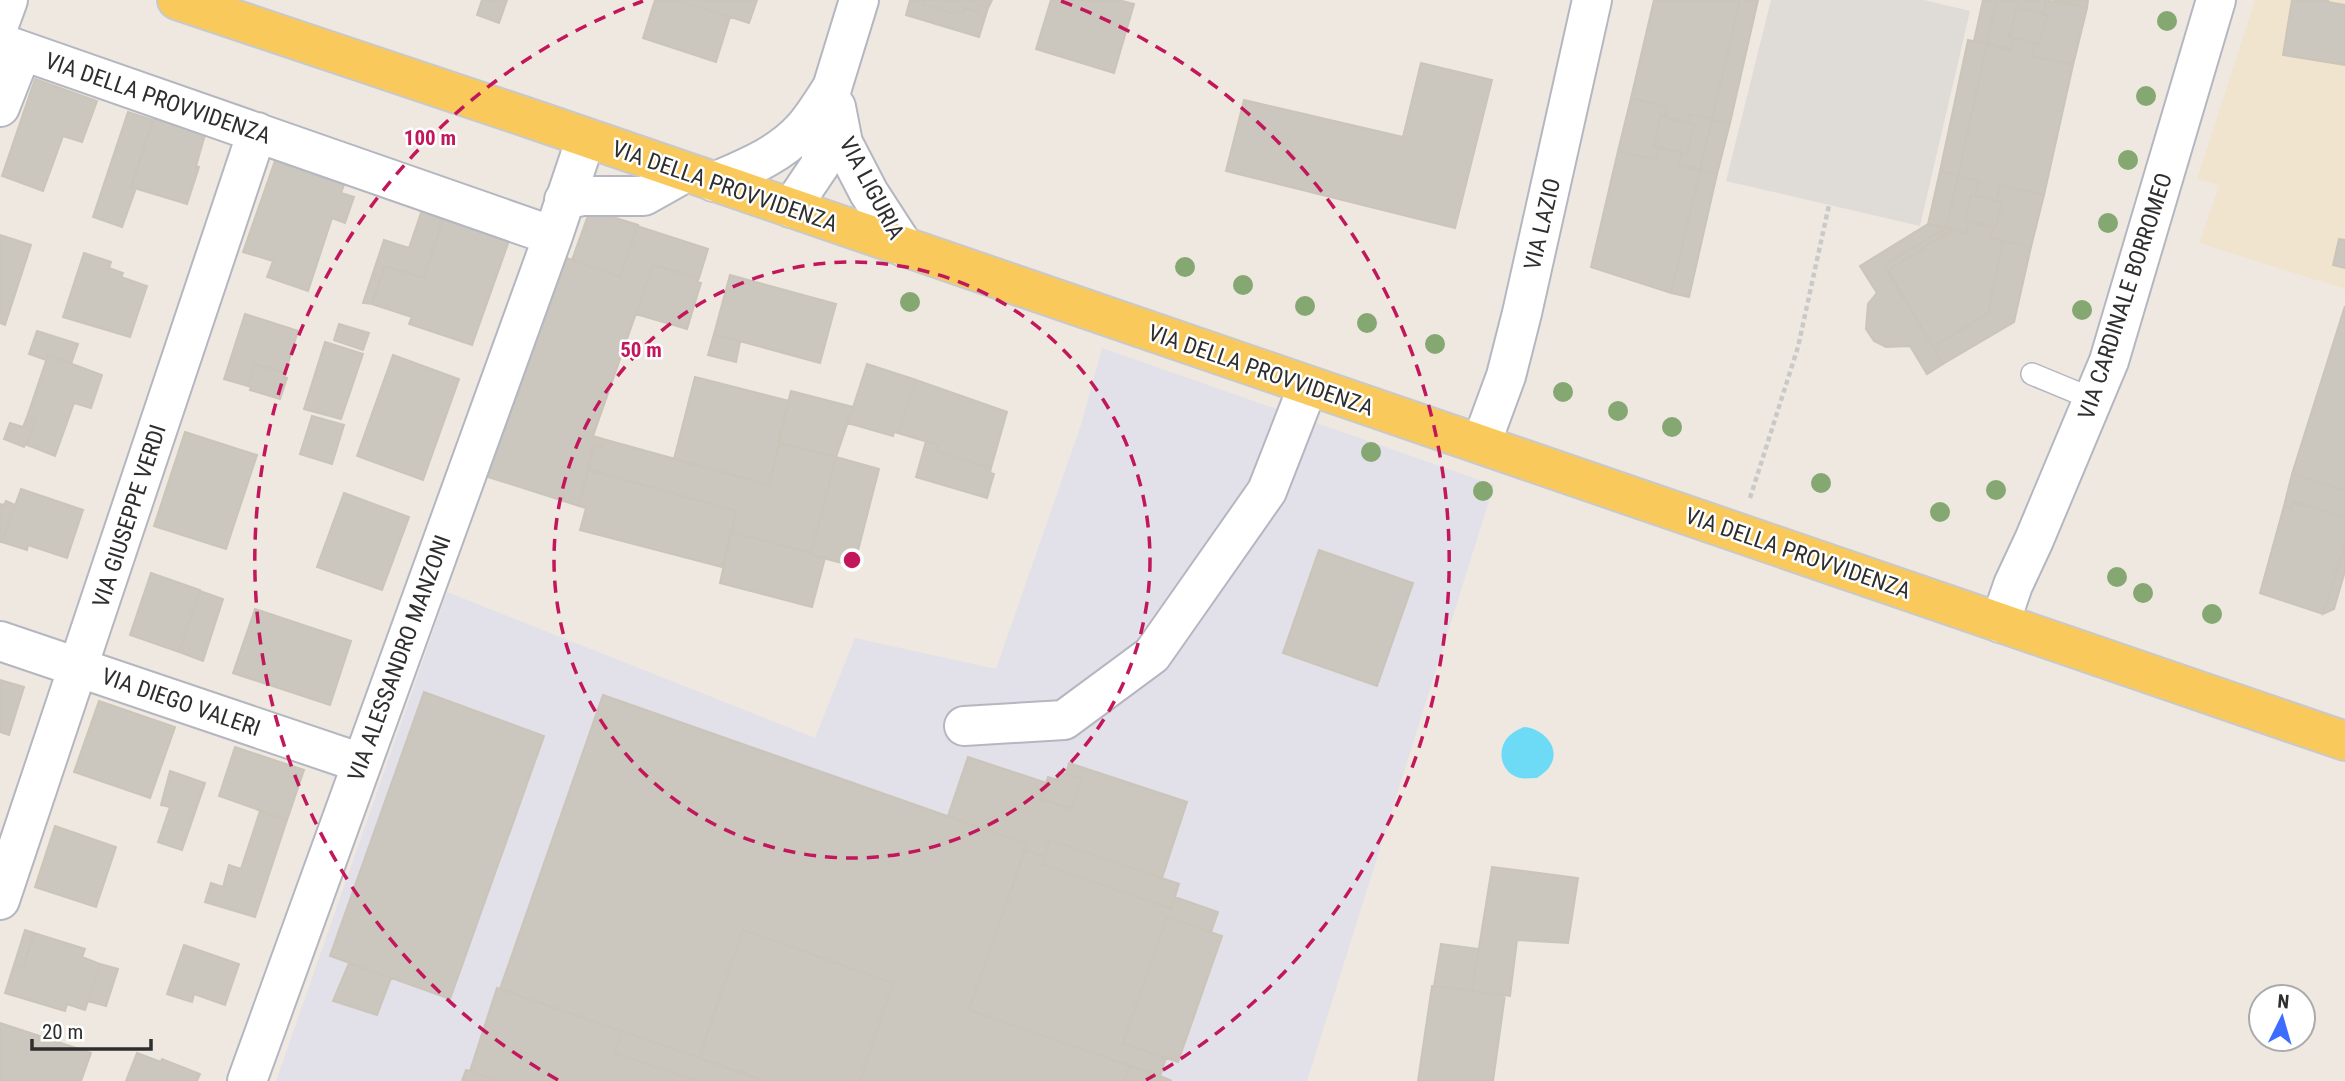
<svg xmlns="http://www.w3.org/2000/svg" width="2345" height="1081" viewBox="0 0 2345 1081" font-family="'Roboto Condensed',sans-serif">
	<rect width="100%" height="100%" fill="#efe8e0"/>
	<path fill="#e2e0e8" d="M1102,348L1494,485L1307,1081H276L447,592L815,738L855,638L996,669L1081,425Z"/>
	<path fill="#f1e4cf" d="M2255,0H2345V289L2199,243L2219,185L2197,179Z"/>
	<path fill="#dfdbd7" d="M1771,0H1924L1970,11L1920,226L1726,181Z"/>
	<path fill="#6edbf6" d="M1524,727C1542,728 1562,747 1550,766C1548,770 1541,775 1537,778C1532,778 1525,779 1520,778C1500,773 1496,749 1509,736C1513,732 1519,729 1524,727Z"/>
	<path fill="#cbc6be" stroke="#cbc4b9" stroke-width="2" d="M482,0H507L499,23L477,15Z
		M655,0H677L730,17L716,62L643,38Z
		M677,0H757L749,23Z
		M910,0H925L923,4L954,14L956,11L963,13L964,8L977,12L979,5L988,8L979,37L906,15Z
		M925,0H992L988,8L979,5L977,12L964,8L963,13L956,11L954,14L923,4Z
		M1051,0H1118L1134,4L1114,73L1036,49Z
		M1654,0H1740L1712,119L1690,114L1688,123L1665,117L1667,107L1631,98Z
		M1740,0H1758L1730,123L1712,119Z
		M1983,0H1996L1987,44L1974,41Z
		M1996,0H2019L2009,37L2014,38L2011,50L1987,44Z
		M2019,0H2046L2043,14L2017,8Z
		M2046,0L2087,8L2073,65L2032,56L2035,43L2039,44L2047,15L2043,14Z
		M2054,0H2088L2087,8Z
		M2292,0H2328V2L2345,5V65L2283,55Z
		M2017,8L2047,15L2039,44L2009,37Z
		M2014,38L2035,43L2032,56L2073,65L2044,195L2000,185L1997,200L1975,196L1979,181L1958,176L1987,44L2011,50Z
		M1968,40L1987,44L1958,176L1940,171Z
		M1421,63L1492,80L1455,228L1226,171L1244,100L1403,137Z
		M35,79L97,101L82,142L63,136L43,191L2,176Z
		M1631,98L1667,107L1665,117L1661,116L1654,146L1659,147L1656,160L1618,151Z
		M128,112L153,120L131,187L136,188L122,227L93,217Z
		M1690,114L1712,119L1700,170L1679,165L1682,153L1687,154L1694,124L1688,123Z
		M1661,116L1694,124L1687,154L1654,146Z
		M154,118L205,135L196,166L199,167L187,204L131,187Z
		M1712,119L1730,123L1717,174L1700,170Z
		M1659,147L1682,153L1679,165L1700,170L1671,293L1591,267L1618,151L1656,160Z
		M276,158L345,182L341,193L354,197L345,223L332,218L308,291L267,277L273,261L243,252Z
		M1700,170L1717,174L1689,297L1671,293Z
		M1940,171L1958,176L1946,228L1928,224Z
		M1958,176L1979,181L1975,196L1971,195L1965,221H1968L1966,233L1946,228Z
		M2000,185L2044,195L2031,247L1990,238L1993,227H1996L2002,201L1997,200Z
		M1971,195L2002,201L1996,227L1965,221Z
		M423,207L444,216L424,278L385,266L372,304L363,303L384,240L409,248Z
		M590,210L638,225L620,277L572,260Z
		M444,216L510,238L472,345L409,324L412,317L372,304L385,266L424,278Z
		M1968,221L1993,227L1990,238L2003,241L1988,313L1933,347L1887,271L1952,230L1966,233Z
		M1928,224L1946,228L1885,265L1943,364L1927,374L1910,346L1886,347L1874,341L1866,329L1868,304L1877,293L1860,266Z
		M637,226L708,249L699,278L653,265L593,436L603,439L601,447L594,445L579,506L479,474L561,256L620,277Z
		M1946,228L1952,230L1887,271L1885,265Z
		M0,235L31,245L5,325L0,323Z
		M2339,239L2345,240V268L2333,265Z
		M2003,241L2031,247L2014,322L1943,364L1933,347L1988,313Z
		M84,253L111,262L109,268L123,273L121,277L147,286L130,337L63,317Z
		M653,265L699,278L697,282L701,283L687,329L636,314Z
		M730,275L836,304L820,363L714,334Z
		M2345,306V490L2292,474Z
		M245,314L298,331L285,373L255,364L248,386L224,379Z
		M339,324L369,333L363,350L334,340Z
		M37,331L78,344L71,364L48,355L46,360L29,354Z
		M714,334L740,342L736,362L708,355Z
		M325,342L363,354L341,419L304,409Z
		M48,355L102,375L91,408L74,403L55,456L27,445L36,420L27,417Z
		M393,355L459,379L423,480L357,456Z
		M255,364L285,373L284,377L287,378L280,399L250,390L251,387L248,386Z
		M867,364L916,380L898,433L894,432L893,436L848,423Z
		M695,377L789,401L769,485L674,459Z
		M916,380L1007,412L991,468L936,451L938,445L898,433Z
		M791,391L853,407L836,457L778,442Z
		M312,416L344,425L332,464L300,454Z
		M27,417L36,420L27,445L25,444L24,447L4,439L10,423L23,427Z
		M185,432L257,455L226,549L154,526Z
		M603,439L769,485L780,443L836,457L811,553L731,532L736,511L587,469L594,445L601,447Z
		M926,441L938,445L936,451L991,468L990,473L994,474L987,498L916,477Z
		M836,457L879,469L854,566L811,555Z
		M589,470L736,511L722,567L580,530L586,508L579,506Z
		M2292,474L2345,490V517L2293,502L2291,508L2284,506Z
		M21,489L83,510L67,558L28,545L27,550L2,542Z
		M344,493L409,517L382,590L317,567Z
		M6,501L15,505L2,542H0V504L4,505Z
		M2293,502L2345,517V545L2323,614L2260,593L2284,506L2291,508Z
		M731,532L811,553V555L825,558L812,607L720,583Z
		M2345,545V571L2334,609L2323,614Z
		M1319,550L1413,583L1377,686L1283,653Z
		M151,573L200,590L179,652L130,635Z
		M200,591L223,599L203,661L179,652Z
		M255,609L351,641L330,705L233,673Z
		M0,680L24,687L9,735L0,732Z
		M424,692L544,736L450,999L330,956Z
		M603,695L1027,844L969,1010L1130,1066L1124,1081H860L893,983L743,930L699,1058L500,989Z
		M99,701L175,727L150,798L74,772Z
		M235,747L304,770L287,820L219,796Z
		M968,757L1047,783L1041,799L1071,809L1082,779L1066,774L1069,763L1187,802L1162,878L1050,840L1045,857L1025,850L1027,844L948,816Z
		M170,771L205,783L182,850L158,842L170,807L161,805Z
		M1059,772L1082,779L1071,809L1041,799L1048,777L1057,780Z
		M260,811L287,820L255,917L205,902L211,883L223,887L229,865L241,869Z
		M55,826L116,847L96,907L35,887Z
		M1050,840L1179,884L1171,909L1042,864Z
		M1025,850L1045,857L1042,864L1171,909L1175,897L1218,912L1211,932L1167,917L1123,1043L1166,1058L1160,1076L969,1010Z
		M1492,867L1578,878L1568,943L1517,940L1510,996L1472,991Z
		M1167,917L1222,936L1178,1062L1123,1043Z
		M25,930L34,933L23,968L14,965Z
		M743,930L893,983L860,1081H765L699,1058Z
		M34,933L85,949L82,957L100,964L85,1010L67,1004L65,1011L5,993L14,965L23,968Z
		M1441,944L1479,949L1472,991L1434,986Z
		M184,945L239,964L225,1005L194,994L192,1002L167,994Z
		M349,963L391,978L377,1015L333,1001Z
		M100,964L118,969L106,1006L88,1001Z
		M1432,986L1505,995L1493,1081H1418Z
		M497,988L622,1031L615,1053L696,1081H499L470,1071Z
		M0,1023L91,1053L81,1081H0Z
		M622,1031L699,1058L765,1081H696L615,1053Z
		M137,1053L161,1062L162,1059L200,1074L197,1081H126Z
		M1130,1066L1160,1076L1172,1081H1124Z
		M466,1070L470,1071L499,1081H462Z"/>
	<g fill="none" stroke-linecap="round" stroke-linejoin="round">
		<g stroke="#b4b7c1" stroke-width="24">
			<path id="lane" d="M2032,374L2095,400"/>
		</g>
		<g stroke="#b4b7c1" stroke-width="42">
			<path id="street" d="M0,22L8,0
				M0,43L553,236
				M0,107L22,51
				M836,107L843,143L869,193L904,247
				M714,182C746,168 778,156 802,130C813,118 822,103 831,89
				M564,200L583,196H644L685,173
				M791,208L820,165L832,88L859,0
				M1481,444L1506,376L1522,313L1592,0
				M0,641L361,763
				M964,726L1064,720L1152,655L1267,491L1308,386
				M0,900L257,132
				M247,1081L553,236L586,138"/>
		</g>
		<g stroke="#b4b7c1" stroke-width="42">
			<path id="secondary" d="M2000,623L2013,585L2034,540L2109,361L2216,0"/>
		</g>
		<g stroke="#c9c9c9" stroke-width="42">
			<path id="primary" d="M177,0L538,121L2345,741"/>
		</g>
		<path stroke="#c9c9c9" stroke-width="4.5" stroke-dasharray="5 3.5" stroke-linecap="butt" d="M1750,498L1798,347L1829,205"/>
		<use href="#lane" stroke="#fff" stroke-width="21"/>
		<use href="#street" stroke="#fff" stroke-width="38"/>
		<use href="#secondary" stroke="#fff" stroke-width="38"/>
		<use href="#primary" stroke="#f9ca5b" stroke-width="38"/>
	</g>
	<g fill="#85a771">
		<circle cx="2167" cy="21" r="10"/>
		<circle cx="2146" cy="96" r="10"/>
		<circle cx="2128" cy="160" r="10"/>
		<circle cx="2108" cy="223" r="10"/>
		<circle cx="1185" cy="267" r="10"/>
		<circle cx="1243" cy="285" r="10"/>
		<circle cx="910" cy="302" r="10"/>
		<circle cx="1305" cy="306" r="10"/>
		<circle cx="2082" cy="310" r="10"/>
		<circle cx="1367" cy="323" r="10"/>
		<circle cx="1435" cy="344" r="10"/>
		<circle cx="1563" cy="392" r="10"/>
		<circle cx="1618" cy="411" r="10"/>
		<circle cx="1672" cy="427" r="10"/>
		<circle cx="1371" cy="452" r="10"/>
		<circle cx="1821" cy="483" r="10"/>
		<circle cx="1996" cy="490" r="10"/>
		<circle cx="1483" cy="491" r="10"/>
		<circle cx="1940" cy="512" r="10"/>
		<circle cx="2117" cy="577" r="10"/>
		<circle cx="2143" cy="593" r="10"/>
		<circle cx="2212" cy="614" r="10"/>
	</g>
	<g fill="none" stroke="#c2185b" stroke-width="3.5" stroke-dasharray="12 9">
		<circle cx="852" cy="560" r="298"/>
		<path d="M558 1080A597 597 0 0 1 643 1M1061 1A597 597 0 0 1 1146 1080"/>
	</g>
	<g text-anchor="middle" stroke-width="5" stroke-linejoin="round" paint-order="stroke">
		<g font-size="23" fill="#2e2e2e" stroke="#fff">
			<text transform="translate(158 98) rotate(19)" y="8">VIA DELLA PROVVIDENZA</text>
			<text transform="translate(725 186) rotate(19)" y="8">VIA DELLA PROVVIDENZA</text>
			<text transform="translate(872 188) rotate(62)" y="8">VIA LIGURIA</text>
			<text transform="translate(1542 224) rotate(-77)" y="8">VIA LAZIO</text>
			<text transform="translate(2125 296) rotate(-72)" y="8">VIA CARDINALE BORROMEO</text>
			<text transform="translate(1261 370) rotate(19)" y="8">VIA DELLA PROVVIDENZA</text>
			<text transform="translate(129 516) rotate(-72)" y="8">VIA GIUSEPPE VERDI</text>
			<text transform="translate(1798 553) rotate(19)" y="8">VIA DELLA PROVVIDENZA</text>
			<text transform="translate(399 658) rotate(-70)" y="8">VIA ALESSANDRO MANZONI</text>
			<text transform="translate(181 702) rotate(19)" y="8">VIA DIEGO VALERI</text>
		</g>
	</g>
	<circle cx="852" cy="560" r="10" fill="#c2185b" stroke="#fff" stroke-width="3.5"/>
	<g font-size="21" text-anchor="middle" font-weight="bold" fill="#c2185b" stroke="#fff" stroke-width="5" stroke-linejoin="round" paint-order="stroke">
		<text x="430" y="145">100 m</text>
		<text x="641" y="357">50 m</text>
	</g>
	<g transform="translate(2282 1018) rotate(5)"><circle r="33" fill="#ffffff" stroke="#ababab" stroke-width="2"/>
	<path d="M0-5L12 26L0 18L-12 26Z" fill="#3d6dff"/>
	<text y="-10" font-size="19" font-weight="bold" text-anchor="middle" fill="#2e2e2e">N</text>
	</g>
	<path d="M32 1039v10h119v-10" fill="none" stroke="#2e2e2e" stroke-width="3.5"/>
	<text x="42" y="1039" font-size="21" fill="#2e2e2e" stroke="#ffffff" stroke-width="5" paint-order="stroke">20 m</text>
</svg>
